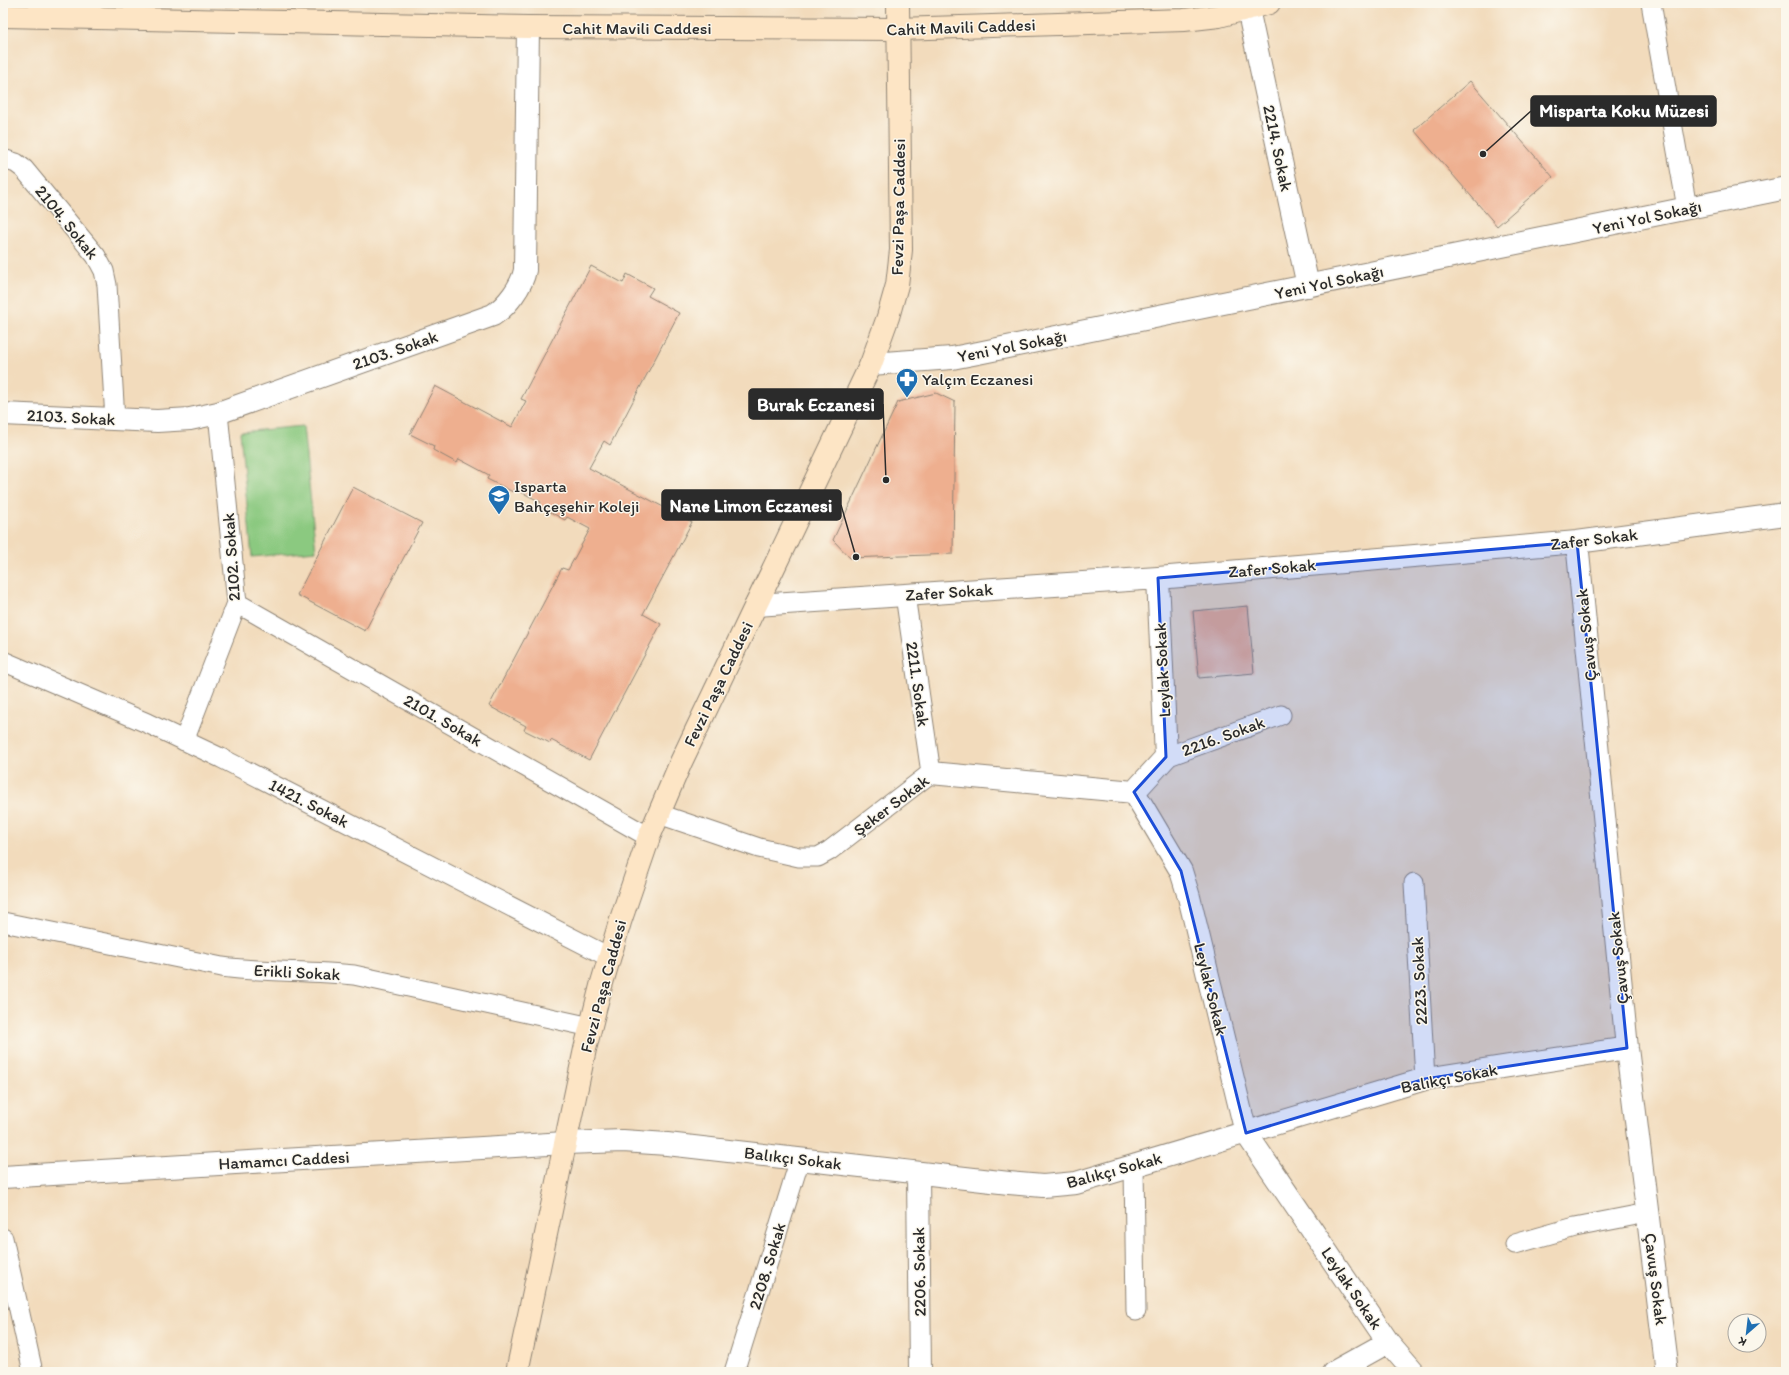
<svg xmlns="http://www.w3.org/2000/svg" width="1789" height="1375" viewBox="0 0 1789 1375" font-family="Itim,sans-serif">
	<rect width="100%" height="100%" fill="#fbf7ec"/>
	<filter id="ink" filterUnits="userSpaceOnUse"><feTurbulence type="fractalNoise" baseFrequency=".025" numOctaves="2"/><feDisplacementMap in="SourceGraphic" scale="8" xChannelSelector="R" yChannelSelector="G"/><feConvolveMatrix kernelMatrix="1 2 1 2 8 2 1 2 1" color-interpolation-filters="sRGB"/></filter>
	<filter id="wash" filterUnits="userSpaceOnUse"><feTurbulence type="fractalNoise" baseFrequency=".012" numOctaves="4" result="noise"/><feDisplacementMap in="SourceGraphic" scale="16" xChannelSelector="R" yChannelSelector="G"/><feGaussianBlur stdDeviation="0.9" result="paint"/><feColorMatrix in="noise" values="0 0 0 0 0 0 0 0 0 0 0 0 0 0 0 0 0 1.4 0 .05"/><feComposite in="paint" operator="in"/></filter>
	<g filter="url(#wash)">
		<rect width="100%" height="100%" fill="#f2dbbc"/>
		<path fill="#8bc980" stroke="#5b7a56" d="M303,426L316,551L252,557L240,432Z"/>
		<g id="blocks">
			<path fill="#eeaf8f" d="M1470,81L1553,177L1497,226L1414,130Z
				M591,266L623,283L627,274L653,288L648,296L679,313L610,445L604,441L589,468L692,522L643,614L661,624L589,760L551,740L550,743L524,730L526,726L489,706L562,568L568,570L590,529L567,517L565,520L539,506L541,502L515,489L513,492L487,479L489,475L459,459L457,463L433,450L434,446L410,434L435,386L512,427L526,401L521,399Z
				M936,393L955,402L953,554L850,558L833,540L898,402Z
				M353,487L422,523L365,631L297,595Z
				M1248,606L1254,673L1199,678L1193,611Z"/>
		</g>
	</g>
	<g filter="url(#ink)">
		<use href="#blocks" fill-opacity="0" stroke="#8e8374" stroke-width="1"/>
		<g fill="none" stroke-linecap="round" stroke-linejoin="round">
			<g stroke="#8e8374" stroke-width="21">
				<path id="lane" d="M1651,3L1687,208
					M3,159L16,163L24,169L96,256L104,271L107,285L115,420
					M237,603L649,837
					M3,661L147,723L221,758L609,957
					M184,741L237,603L218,413
					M1166,757L1281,715
					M659,814L759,848L799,857H818L829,851L931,773L905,595
					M1414,883L1425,1079
					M3,922L222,967C266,973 310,970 354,975L591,1027
					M1134,1166L1136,1311
					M3,1238L33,1372
					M1515,1244L1575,1227L1647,1213
					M734,1372L800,1159"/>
			</g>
			<g stroke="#8e8374" stroke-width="24">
				<path id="street" d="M1248,9L1308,286
					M871,364L952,358L978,353L1786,188
					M3,414L157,421L190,419L218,413L493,315C507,306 522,286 525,270L528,27
					M1577,542L1627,1048L1667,1372
					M1158,578L1166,757L1134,792L1181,871L1189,897L1246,1133L1388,1342L1414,1372
					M756,605L1158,578L1577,542L1786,514
					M931,773L1134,792
					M918,1173L920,1372
					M3,1177L565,1143L623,1141L667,1144L1009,1183L1043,1186L1076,1183L1425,1079L1627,1048
					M1334,1372L1388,1342"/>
			</g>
			<g stroke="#8e8374" stroke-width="24">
				<path id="secondary" d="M3,16L528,27L898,29L1184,20L1219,16L1269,3
					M517,1372L585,1049L601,986L620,922L649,837L681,762L871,364L888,317L897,285L901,250L898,3"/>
			</g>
			<use href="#lane" stroke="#fff" stroke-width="19"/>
			<use href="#street" stroke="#fff" stroke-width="22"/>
			<use href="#secondary" stroke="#fde5c5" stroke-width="22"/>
		</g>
	</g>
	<path fill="#1d4ed8" fill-opacity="0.2" stroke="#1d4ed8" stroke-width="3" stroke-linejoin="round" d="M1577,542L1627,1048L1425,1079L1246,1133L1181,871L1134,792L1166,757L1158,578Z"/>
	<defs>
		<g id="pharmacy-pin" transform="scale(1.15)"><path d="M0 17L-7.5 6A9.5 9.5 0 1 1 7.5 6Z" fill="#1f6fb2" stroke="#fbf7ec"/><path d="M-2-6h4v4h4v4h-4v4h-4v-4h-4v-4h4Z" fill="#fff"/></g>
		<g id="school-pin" transform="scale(1.15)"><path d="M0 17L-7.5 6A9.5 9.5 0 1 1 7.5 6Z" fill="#1f6fb2" stroke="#fbf7ec"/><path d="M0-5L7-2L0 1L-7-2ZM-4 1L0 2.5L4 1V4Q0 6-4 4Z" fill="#fff"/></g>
	</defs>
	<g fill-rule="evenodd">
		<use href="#pharmacy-pin" x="907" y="379"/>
		<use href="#school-pin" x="499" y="496"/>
	</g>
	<g text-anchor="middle" stroke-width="3" stroke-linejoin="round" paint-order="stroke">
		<g font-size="17" fill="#2b2b2b" stroke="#fbf7ec">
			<text transform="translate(961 27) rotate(-2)" y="6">Cahit Mavili Caddesi</text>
			<text x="637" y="34">Cahit Mavili Caddesi</text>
			<text transform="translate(1278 148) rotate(78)" y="6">2214. Sokak</text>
			<text transform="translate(898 207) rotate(-89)" y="6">Fevzi Paşa Caddesi</text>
			<text transform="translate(1647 217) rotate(-12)" y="6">Yeni Yol Sokağı</text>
			<text transform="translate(67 222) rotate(51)" y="6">2104. Sokak</text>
			<text transform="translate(1329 282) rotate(-12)" y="6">Yeni Yol Sokağı</text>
			<text transform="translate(1012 346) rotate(-11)" y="6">Yeni Yol Sokağı</text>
			<text transform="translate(395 350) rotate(-19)" y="6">2103. Sokak</text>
			<text transform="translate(71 417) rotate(3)" y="6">2103. Sokak</text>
			<text transform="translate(1594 539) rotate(-7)" y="6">Zafer Sokak</text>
			<text transform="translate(231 557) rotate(-94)" y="6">2102. Sokak</text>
			<text transform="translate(1272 568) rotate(-5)" y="6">Zafer Sokak</text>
			<text transform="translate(949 592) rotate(-4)" y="6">Zafer Sokak</text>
			<text transform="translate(1586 635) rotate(-96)" y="6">Çavuş Sokak</text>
			<text transform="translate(1162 670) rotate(-93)" y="6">Leylak Sokak</text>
			<text transform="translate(718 684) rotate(-64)" y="6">Fevzi Paşa Caddesi</text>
			<text transform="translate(918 684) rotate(82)" y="6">2211. Sokak</text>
			<text transform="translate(443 720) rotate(30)" y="6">2101. Sokak</text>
			<text transform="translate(1223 736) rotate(-20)" y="6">2216. Sokak</text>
			<text transform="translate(309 803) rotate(27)" y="6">1421. Sokak</text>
			<text transform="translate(891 805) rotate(-37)" y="6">Şeker Sokak</text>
			<text transform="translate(1618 958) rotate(-96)" y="6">Çavuş Sokak</text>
			<text transform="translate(297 972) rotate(3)" y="6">Erikli Sokak</text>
			<text transform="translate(1419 981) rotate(-93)" y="6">2223. Sokak</text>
			<text transform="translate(603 986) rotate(-75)" y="6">Fevzi Paşa Caddesi</text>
			<text transform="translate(1211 989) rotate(76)" y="6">Leylak Sokak</text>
			<text transform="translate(1449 1078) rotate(-11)" y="6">Balıkçı Sokak</text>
			<text transform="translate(793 1158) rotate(7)" y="6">Balıkçı Sokak</text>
			<text transform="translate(284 1160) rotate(-3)" y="6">Hamamcı Caddesi</text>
			<text transform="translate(1114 1170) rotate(-15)" y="6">Balıkçı Sokak</text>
			<text transform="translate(767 1266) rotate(-73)" y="6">2208. Sokak</text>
			<text transform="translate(919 1272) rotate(-91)" y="6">2206. Sokak</text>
			<text transform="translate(1656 1279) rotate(83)" y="6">Çavuş Sokak</text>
			<text transform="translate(1352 1288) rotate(56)" y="6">Leylak Sokak</text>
		</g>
		<g font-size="17" fill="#2b2b2b" stroke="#fbf7ec" text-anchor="start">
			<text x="922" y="385">Yalçın Eczanesi</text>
			<text x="514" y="492">Isparta<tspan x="514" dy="20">Bahçeşehir Koleji</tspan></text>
		</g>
	</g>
	<path fill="none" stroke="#2b2b2b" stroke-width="1.5" d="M1483 154L1531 111M886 480L883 404M856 557L841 505"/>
	<g fill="#2b2b2b" stroke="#fbf7ec" stroke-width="1.5">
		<circle cx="1483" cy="154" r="4"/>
		<circle cx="886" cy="480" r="4"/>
		<circle cx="856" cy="557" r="4"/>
	</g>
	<g fill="#2b2b2b" stroke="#2b2b2b" stroke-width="1.5">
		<rect x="1531" y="96" width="185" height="30" rx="4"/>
		<rect x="749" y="389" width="134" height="30" rx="4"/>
		<rect x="662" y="490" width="179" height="30" rx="4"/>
	</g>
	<g font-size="18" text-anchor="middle" font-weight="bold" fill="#fff">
		<text x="1624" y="117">Misparta Koku Müzesi</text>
		<text x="816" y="411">Burak Eczanesi</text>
		<text x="751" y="512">Nane Limon Eczanesi</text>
	</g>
	<rect width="1789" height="1375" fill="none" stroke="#fbf7ec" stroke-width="16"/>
	<g transform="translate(1747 1333) rotate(208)"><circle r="19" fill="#fbf7ec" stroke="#a8a59f"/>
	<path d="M0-3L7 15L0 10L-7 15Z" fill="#1f6fb2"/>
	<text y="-6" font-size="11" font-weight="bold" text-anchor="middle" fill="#2b2b2b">K</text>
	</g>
</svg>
